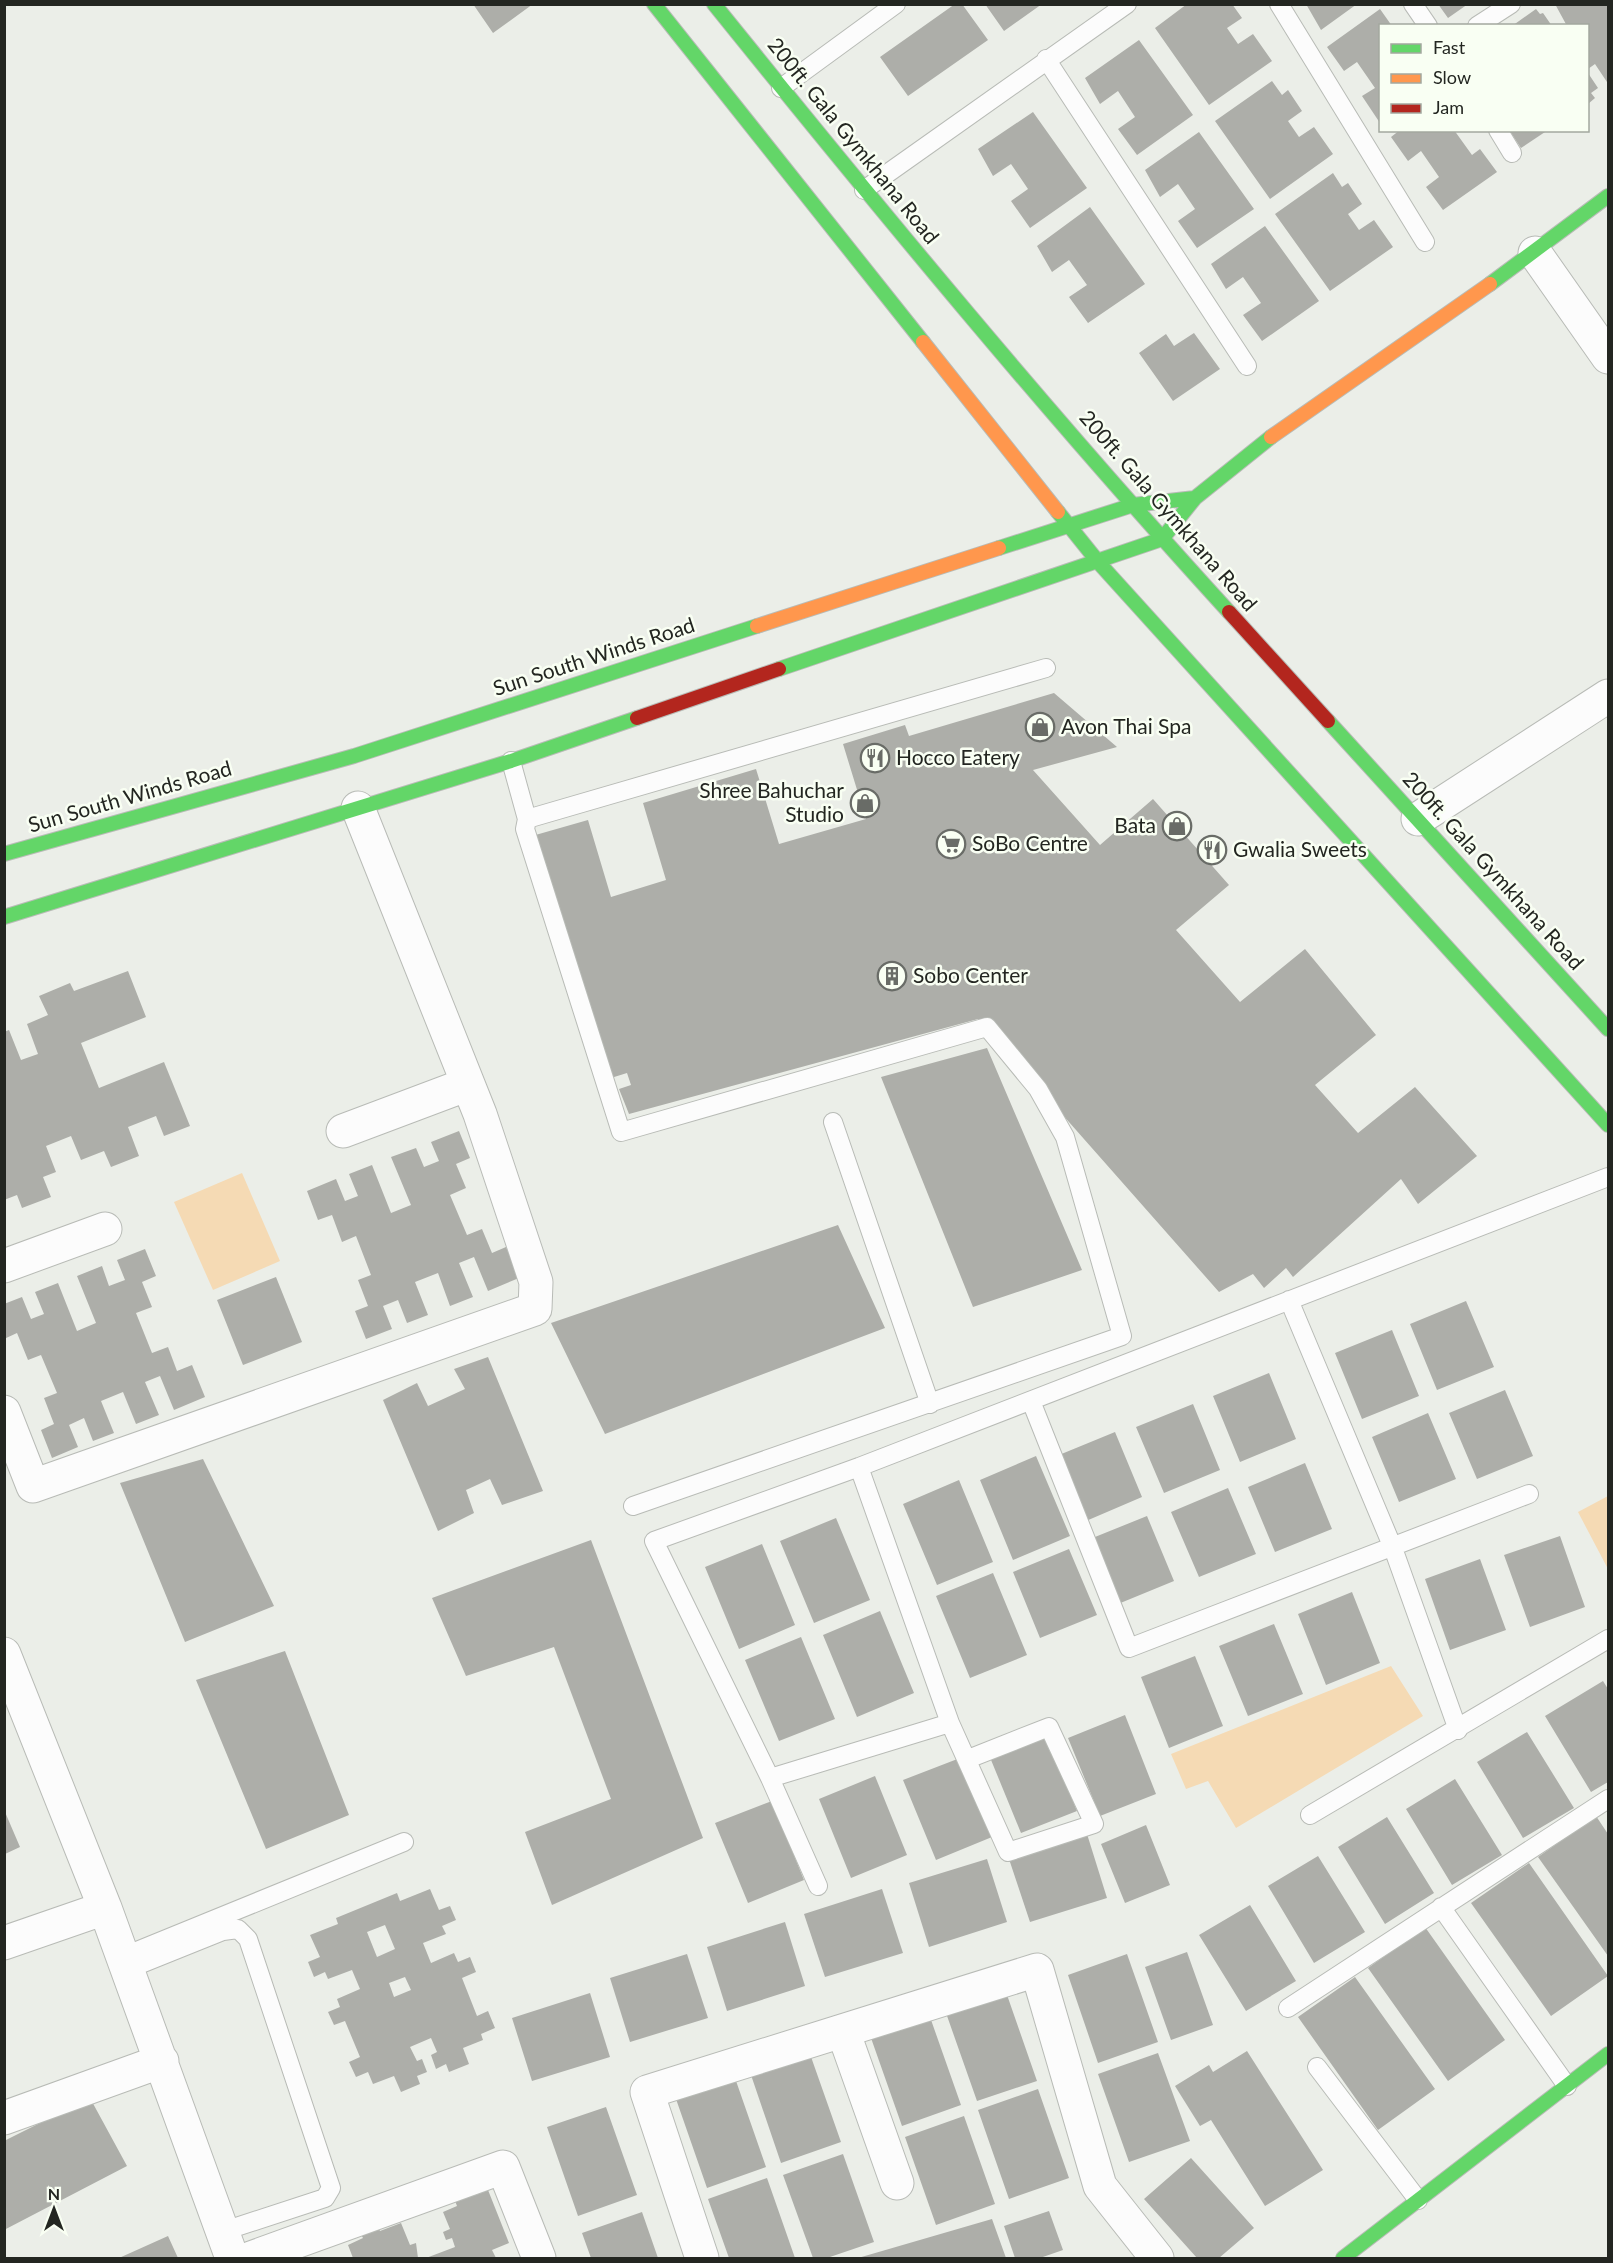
<svg xmlns="http://www.w3.org/2000/svg" width="1613" height="2263" viewBox="0 0 1613 2263" font-family="Lato,sans-serif">
	<rect width="100%" height="100%" fill="#ebeee8"/>
	<path fill="#f5dab4" d="M242,1173L280,1261L213,1290L174,1202Z
		M1608,1496V1569L1578,1512Z
		M1391,1666L1423,1716L1236,1828L1208,1781L1186,1789L1171,1754Z"/>
	<path fill="#adaea9" fill-rule="evenodd" d="M473,4H533L493,33Z
		M955,4H962L988,40L908,96L880,57Z
		M985,4H1042L1004,31Z
		M1187,4H1232L1242,18L1227,28L1238,44L1253,34L1272,61L1209,105L1155,28Z
		M1306,4H1357L1321,30Z
		M1438,4H1468L1448,18Z
		M1555,4H1608L1607,82L1595,64L1588,69V26H1567Z
		M1380,9L1392,26H1380V123L1362,96L1375,88L1357,62L1344,71L1327,47Z
		M1536,9L1540,14L1543,13L1552,26H1512Z
		M1139,40L1193,115L1137,155L1118,129L1135,117L1118,91L1100,104L1085,78Z
		M1588,73L1598,88L1591,93L1595,98L1588,104Z
		M1272,81L1282,95L1288,90L1302,111L1288,121L1299,137L1314,127L1333,154L1270,199L1215,121Z
		M1033,112L1087,188L1030,228L1011,201L1028,189L1011,164L993,176L978,149Z
		M1400,130H1454L1472,155L1480,149L1497,172L1443,210L1426,187L1439,177L1421,151L1408,161L1391,137Z
		M1509,130H1548L1521,148Z
		M1199,132L1254,209L1197,248L1178,221L1195,209L1178,184L1160,197L1145,170Z
		M1333,173L1342,187L1348,183L1362,204L1348,214L1359,230L1374,220L1393,247L1330,291L1275,214Z
		M1090,207L1145,284L1088,323L1069,297L1087,285L1069,260L1052,272L1037,246Z
		M1265,226L1319,301L1262,341L1243,315L1261,303L1243,277L1226,289L1211,264Z
		M1194,333L1220,369L1173,401L1139,353L1166,334L1174,346Z
		M1054,693L1117,747L1033,770L1100,845L1153,799L1229,885L1176,930L1240,1002L1305,949L1376,1035L1315,1085L1358,1133L1415,1087L1477,1156L1418,1204L1401,1179L1293,1277L1286,1268L1264,1288L1253,1274L1219,1292L978,1019L629,1114L619,1089L631,1085L627,1073L598,1082L525,838L588,820L611,897L666,880L643,803L756,769L779,844L866,819L843,744L905,725L909,736Z
		M128,971L146,1017L81,1043L99,1088L164,1062L190,1126L164,1136L156,1116L128,1127L139,1156L111,1167L104,1151L81,1160L71,1136L46,1146L56,1172L43,1177L51,1197L22,1208L17,1195L4,1200V1032L9,1030L21,1060L38,1054L27,1024L48,1015L39,996L70,983L74,991Z
		M987,1048L1082,1270L973,1307L881,1077Z
		M459,1131L470,1158L456,1164L466,1188L450,1195L467,1235L482,1229L492,1253L506,1247L519,1278L488,1291L474,1257L459,1263L473,1297L450,1306L438,1273L415,1282L428,1315L407,1323L398,1300L383,1306L392,1329L366,1339L355,1311L368,1306L358,1280L371,1275L356,1236L342,1242L332,1215L318,1220L307,1191L336,1179L345,1201L358,1196L349,1174L372,1165L391,1213L411,1205L391,1157L416,1148L424,1167L439,1161L431,1142Z
		M838,1225L885,1328L605,1434L551,1323Z
		M145,1249L156,1276L142,1282L152,1307L136,1313L152,1353L168,1347L177,1371L192,1365L205,1397L174,1410L160,1376L145,1382L159,1415L136,1424L123,1392L101,1401L114,1433L93,1441L84,1418L69,1425L78,1447L52,1458L41,1430L54,1424L44,1398L57,1393L41,1355L28,1360L17,1333L4,1339V1304L22,1297L31,1319L44,1314L35,1292L58,1283L77,1331L96,1323L77,1276L102,1266L109,1286L125,1280L117,1260Z
		M276,1277L302,1342L243,1365L217,1300Z
		M1466,1301L1494,1367L1437,1390L1410,1324Z
		M1392,1330L1419,1396L1362,1419L1335,1353Z
		M488,1357L543,1491L502,1505L490,1479L466,1490L474,1513L438,1531L383,1400L417,1383L428,1406L465,1389L454,1369Z
		M1269,1373L1296,1439L1240,1462L1213,1396Z
		M1505,1390L1533,1456L1477,1479L1449,1413Z
		M1193,1404L1220,1470L1164,1493L1136,1427Z
		M1428,1413L1456,1479L1399,1502L1372,1437Z
		M1115,1432L1142,1497L1086,1521L1059,1455Z
		M1036,1456L1070,1536L1013,1560L980,1480Z
		M203,1459L274,1606L185,1642L120,1483Z
		M1305,1463L1332,1529L1275,1552L1248,1487Z
		M959,1480L993,1562L937,1585L903,1504Z
		M1228,1488L1256,1554L1199,1577L1171,1512Z
		M1147,1516L1174,1581L1118,1604L1090,1539Z
		M836,1518L870,1600L814,1623L780,1541Z
		M1560,1536L1585,1607L1530,1627L1504,1555Z
		M591,1540L703,1838L552,1905L525,1832L611,1799L554,1647L466,1676L432,1598Z
		M762,1544L795,1625L739,1649L705,1567Z
		M1069,1549L1097,1615L1040,1638L1013,1572Z
		M1480,1559L1506,1630L1450,1650L1425,1579Z
		M993,1573L1027,1655L970,1678L936,1596Z
		M1352,1592L1380,1663L1326,1685L1298,1614Z
		M880,1611L914,1693L857,1717L823,1635Z
		M1274,1624L1303,1694L1248,1716L1219,1646Z
		M801,1637L835,1719L779,1741L745,1660Z
		M285,1651L349,1815L266,1849L196,1680Z
		M1195,1656L1223,1726L1169,1748L1141,1677Z
		M1603,1681L1608,1689V1782L1591,1792L1545,1716Z
		M1125,1715L1156,1794L1100,1816L1068,1738Z
		M1045,1732L1077,1811L1021,1833L989,1755Z
		M1527,1732L1574,1808L1523,1838L1477,1762Z
		M960,1758L992,1837L936,1860L903,1780Z
		M875,1776L907,1855L851,1878L819,1799Z
		M1455,1779L1502,1855L1452,1885L1406,1809Z
		M772,1801L804,1880L748,1903L715,1823Z
		M5,1812L20,1847L5,1854Z
		M1596,1816L1608,1834V1956L1538,1857Z
		M1387,1817L1434,1893L1385,1924L1338,1847Z
		M1146,1825L1170,1885L1125,1903L1101,1844Z
		M1087,1834L1107,1898L1030,1922L1009,1859Z
		M1318,1856L1365,1932L1314,1963L1268,1886Z
		M987,1859L1007,1922L929,1947L909,1883Z
		M1529,1863L1608,1976L1551,2016L1471,1903Z
		M430,1889L439,1910L450,1906L456,1920L442,1926L446,1934L423,1943L431,1963L454,1953L458,1962L470,1957L476,1972L462,1978L477,2016L488,2011L495,2028L481,2034L483,2040L463,2048L469,2064L449,2072L446,2064L436,2069L431,2055L437,2052L431,2038L410,2047L417,2061L422,2059L427,2072L417,2076L420,2084L401,2092L394,2076L373,2084L368,2072L356,2077L349,2062L360,2057L345,2021L334,2025L328,2012L340,2007L337,1999L360,1989L352,1970L328,1979L325,1972L314,1977L308,1962L320,1957L310,1935L338,1924L336,1918L397,1893L400,1901ZM385,1925L395,1949L377,1957L367,1932ZM405,1977L411,1990L394,1997L389,1983Z
		M882,1889L903,1953L825,1977L804,1914Z
		M1250,1905L1296,1981L1246,2011L1199,1935Z
		M785,1922L805,1986L727,2011L707,1947Z
		M1425,1927L1505,2040L1448,2081L1368,1968Z
		M1187,1952L1213,2025L1171,2040L1145,1967Z
		M687,1954L708,2018L630,2042L610,1978Z
		M1127,1954L1158,2042L1098,2063L1068,1975Z
		M1355,1977L1435,2089L1378,2130L1298,2017Z
		M1006,1992L1037,2081L977,2101L946,2013Z
		M590,1993L610,2057L532,2081L512,2018Z
		M930,2017L961,2105L902,2126L871,2038Z
		M1247,2051L1323,2170L1265,2206L1211,2120L1200,2126L1175,2086L1209,2065L1213,2072Z
		M1158,2053L1190,2141L1129,2162L1098,2074Z
		M810,2054L841,2142L781,2163L751,2075Z
		M735,2078L766,2167L707,2188L676,2099Z
		M1038,2089L1069,2178L1009,2199L978,2110Z
		M90,2098L127,2166L4,2230V2141Z
		M606,2107L637,2195L578,2216L547,2127Z
		M964,2116L995,2204L936,2225L905,2137Z
		M843,2154L874,2242L827,2258H813L783,2175Z
		M1191,2158L1254,2228L1219,2258H1197L1144,2199Z
		M767,2178L795,2258H729L708,2199Z
		M469,2186L473,2196L488,2190L509,2243L492,2250L496,2258H426L455,2247L452,2238L446,2240L443,2232L450,2229L443,2212L457,2206L452,2193Z
		M1049,2211L1063,2250L1040,2258H1015L1004,2226Z
		M642,2212L658,2258H591L582,2233Z
		M992,2219L1006,2258H858Z
		M376,2223L380,2231L401,2223L410,2245L416,2243L418,2258H353L348,2245L363,2238L359,2231Z
		M168,2236L178,2258H119Z"/>
	<g fill="none" stroke-linecap="round" stroke-linejoin="round">
		<g stroke="#b8bbb6" stroke-width="20">
			<path id="lane" d="M1279,4L1425,242
				M1413,4L1428,26
				M1477,26L1511,4
				M1046,59L1247,366
				M781,88L896,4
				M1498,130L1512,153
				M864,190L1127,4
				M511,761L527,819L1046,668
				M527,819L525,829L621,1132L987,1027L1038,1089L1065,1137L1122,1336L633,1506
				M833,1122L930,1404
				M1289,1300L1393,1548L1458,1730
				M1031,1401L1129,1648L1529,1494
				M859,1467L950,1723
				M770,1778L654,1541L859,1467L1608,1177
				M1310,1815L1608,1639
				M818,1886L770,1778L950,1723L1008,1852L1094,1824L1049,1727L968,1759
				M1441,1907L1567,2086
				M122,1957L404,1842
				M126,1970L223,1931L238,1929L248,1939L331,2188L325,2198L224,2231
				M1288,2008L1608,1799
				M1317,2067L1418,2200"/>
		</g>
		<g stroke="#b8bbb6" stroke-width="35">
			<path id="street" d="M1535,253L1608,357
				M1418,819L1608,696
				M343,1131L468,1084
				M4,1266L105,1229
				M4,1412L33,1486L535,1309L536,1282L480,1114L358,808
				M4,1654L105,1908L232,2258
				M4,1943L105,1908
				M843,2031L897,2183
				M4,2118L162,2061
				M251,2258L503,2167L539,2258
				M702,2258L647,2092L1037,1970L1100,2186L1157,2258"/>
		</g>
		<g stroke="#b8bbb6" stroke-width="16">
			<path id="fast" d="M654,4L923,342
				M714,4C881,211 1050,416 1229,612
				M1490,284L1608,196
				M1058,512L1099,563L1608,1125
				M999,548L1133,505L1195,498
				M779,669L1162,539L1195,498L1271,437
				M1328,721L1608,1029
				M4,854L354,756L757,626
				M4,917L511,761L637,718
				M1343,2258L1608,2054"/>
		</g>
		<g stroke="#b8bbb6" stroke-width="16">
			<path id="slow" d="M923,342L1058,512
				M1271,437L1490,284
				M757,626L999,548"/>
		</g>
		<g stroke="#b8bbb6" stroke-width="16">
			<path id="jam" d="M1229,612L1328,721
				M637,718L779,669"/>
		</g>
		<use href="#lane" stroke="#fcfcfc" stroke-width="18"/>
		<use href="#street" stroke="#fcfcfc" stroke-width="33"/>
		<use href="#fast" stroke="#63d668" stroke-width="14"/>
		<use href="#slow" stroke="#ff974d" stroke-width="14"/>
		<use href="#jam" stroke="#b3261e" stroke-width="14"/>
	</g>
	<defs>
		<g id="shop-ring" transform="scale(1.5)"><circle r="9.5" fill="#f9fff3" stroke="#696c67" stroke-width="1.5"/><path d="M-5-2.5h2.3a2.7 3.5 0 0 1 5.4 0H5L5.5 6h-11ZM-1.5-2.5h3a1.5 2.3 0 0 0-3 0Z" fill="#696c67"/></g>
		<g id="restaurant-ring" transform="scale(1.5)"><circle r="9.5" fill="#f9fff3" stroke="#696c67" stroke-width="1.5"/><path d="M-5-6h1v4h1v-4h1v4h1v-4h1v5L-1.5 .5V6h-2V.5L-5-1ZM5-6V6H3V1.5H1.5Q1.5-4 5-6Z" fill="#696c67"/></g>
		<g id="supermarket-ring" transform="scale(1.5)"><circle r="9.5" fill="#f9fff3" stroke="#696c67" stroke-width="1.5"/><path d="M-6-5.5h2.5l.6 2H6L4.5 2H-2.5L-4.4-4H-6ZM-1.5 3.2a1.3 1.3 0 1 0 .1 0ZM3 3.2a1.3 1.3 0 1 0 .1 0Z" fill="#696c67"/></g>
		<g id="building-ring" transform="scale(1.5)"><circle r="9.5" fill="#f9fff3" stroke="#696c67" stroke-width="1.5"/><path d="M-4-6H4V6H1V3H-1V6H-4ZM-2.5-4.3h1.7v1.8h-1.7ZM.8-4.3h1.7v1.8H.8ZM-2.5-1h1.7V.8h-1.7ZM.8-1h1.7V.8H.8Z" fill="#696c67"/></g>
	</defs>
	<g fill-rule="evenodd">
		<use href="#shop-ring" x="1040" y="727"/>
		<use href="#restaurant-ring" x="875" y="758"/>
		<use href="#shop-ring" x="865" y="803"/>
		<use href="#shop-ring" x="1177" y="826"/>
		<use href="#supermarket-ring" x="951" y="844"/>
		<use href="#restaurant-ring" x="1212" y="850"/>
		<use href="#building-ring" x="892" y="976"/>
	</g>
	<g text-anchor="middle" stroke-width="5" stroke-linejoin="round" paint-order="stroke">
		<g font-size="21" fill="#232621" stroke="#f9fff3">
			<text transform="translate(853 141) rotate(51)" y="7">200ft. Gala Gymkhana Road</text>
			<text transform="translate(1168 511) rotate(49)" y="7">200ft. Gala Gymkhana Road</text>
			<text transform="translate(594 657) rotate(-18)" y="7">Sun South Winds Road</text>
			<text transform="translate(130 797) rotate(-16)" y="7">Sun South Winds Road</text>
			<text transform="translate(1493 871) rotate(48)" y="7">200ft. Gala Gymkhana Road</text>
		</g>
		<g font-size="21" fill="#232621" stroke="#f9fff3" text-anchor="start">
			<text x="1061" y="734">Avon Thai Spa</text>
			<text x="896" y="765">Hocco Eatery</text>
			<text x="844" y="798" text-anchor="end">Shree Bahuchar<tspan x="844" dy="24">Studio</tspan></text>
			<text x="1156" y="833" text-anchor="end">Bata</text>
			<text x="972" y="851">SoBo Centre</text>
			<text x="1233" y="857">Gwalia Sweets</text>
			<text x="913" y="983">Sobo Center</text>
		</g>
	</g>
	<rect width="1613" height="2263" fill="none" stroke="#232621" stroke-width="12"/>
	<rect x="1379" y="24" width="210" height="108" fill="#f9fff3" stroke="#a3a89f" stroke-width="1.5"/>
	<rect x="1391" y="44" width="30" height="9" fill="#63d668" stroke="#a3a89f" stroke-width="1.5"/>
	<text x="1433" y="54" font-size="18" fill="#232621">Fast</text>
	<rect x="1391" y="74" width="30" height="9" fill="#ff974d" stroke="#a3a89f" stroke-width="1.5"/>
	<text x="1433" y="84" font-size="18" fill="#232621">Slow</text>
	<rect x="1391" y="104" width="30" height="9" fill="#b3261e" stroke="#a3a89f" stroke-width="1.5"/>
	<text x="1433" y="114" font-size="18" fill="#232621">Jam</text>
	<g transform="translate(54 2209)" stroke="#f9fff3" stroke-width="4.5" paint-order="stroke">
	<path d="M0-4.5L10 22L0 15L-10 22Z" fill="#232621"/>
	<text y="-9" font-size="16" font-weight="bold" text-anchor="middle" fill="#232621">N</text>
	</g>
</svg>
